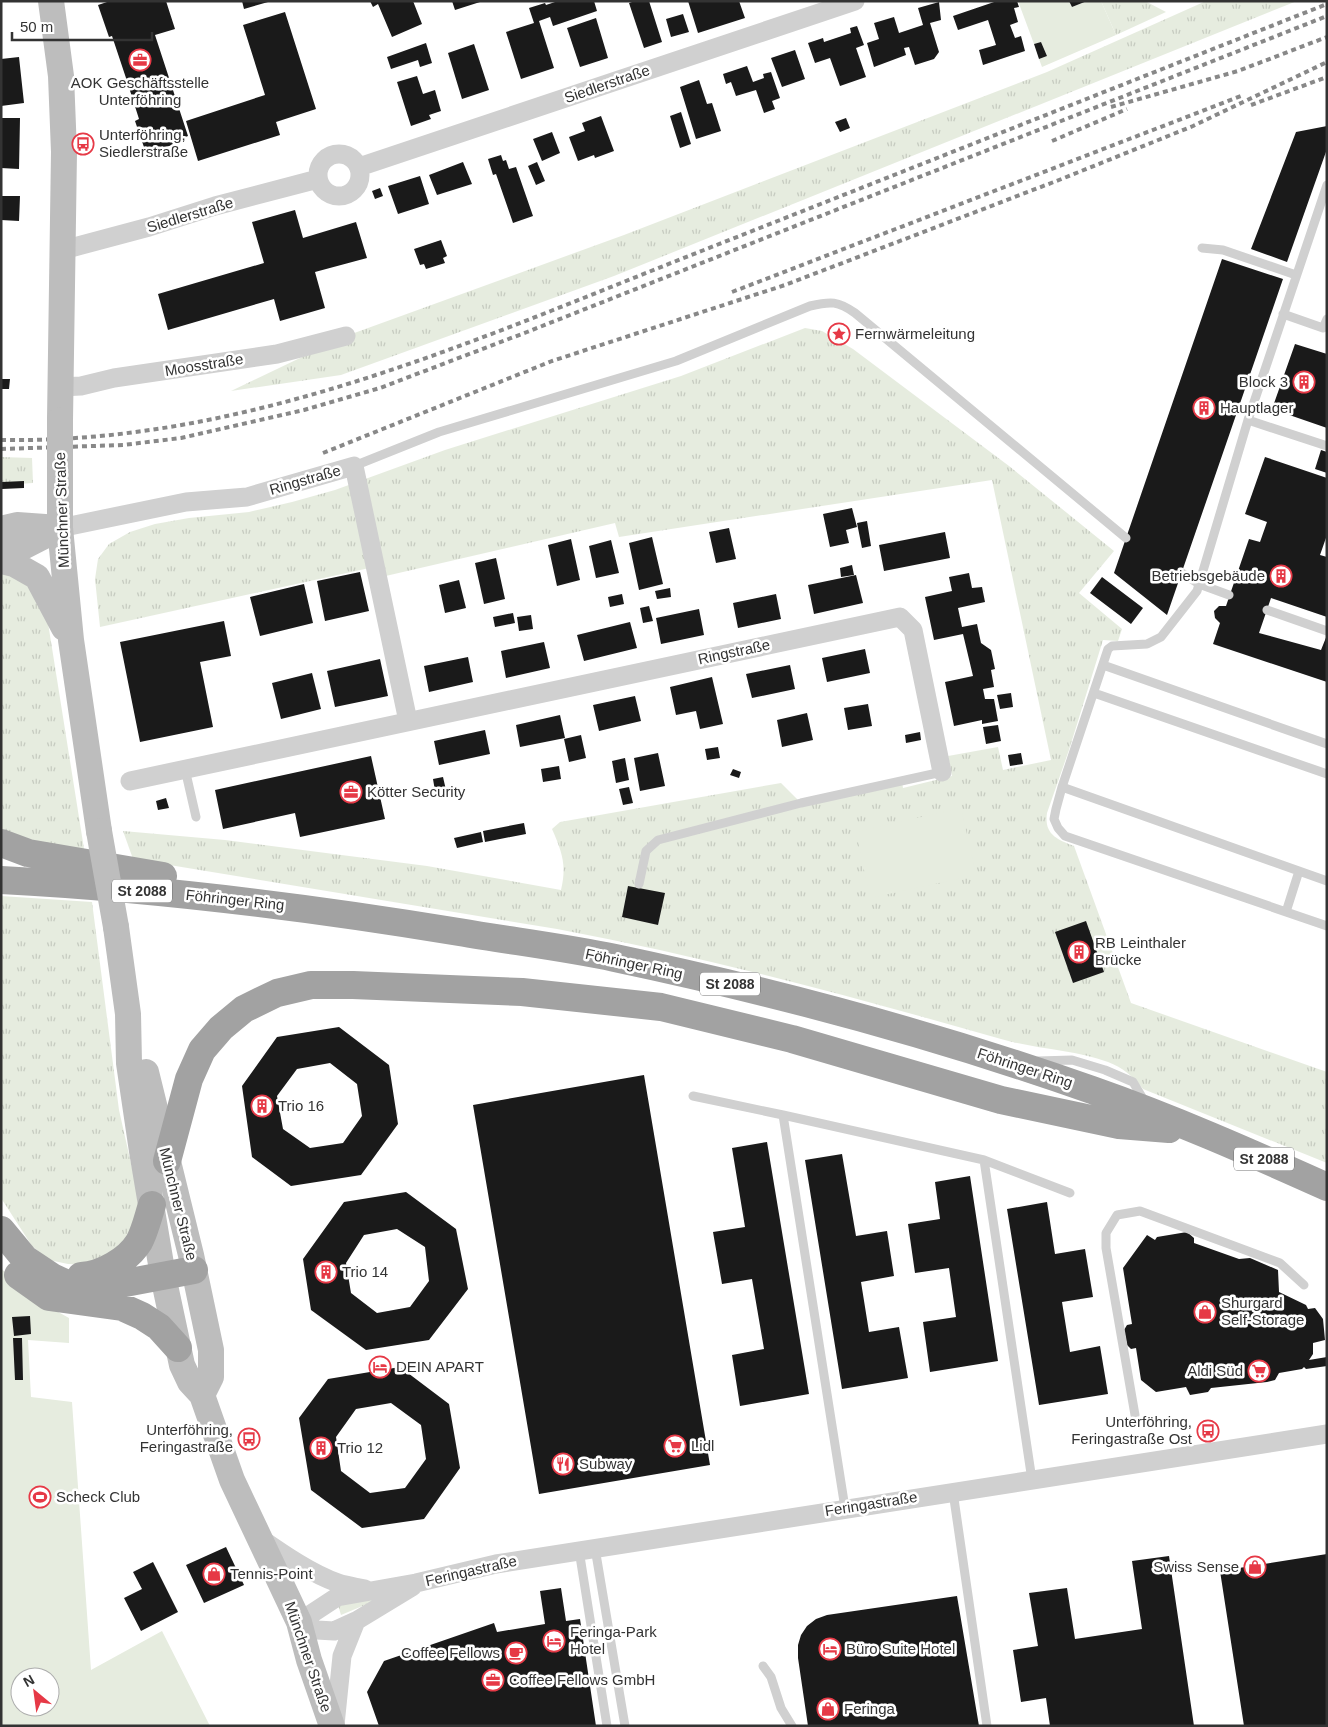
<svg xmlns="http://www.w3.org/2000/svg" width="1328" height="1727" viewBox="0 0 1328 1727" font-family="Helvetica,sans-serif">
	<defs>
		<pattern id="grass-tufts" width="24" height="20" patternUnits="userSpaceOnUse" patternTransform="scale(1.25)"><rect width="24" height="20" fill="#e6ecdf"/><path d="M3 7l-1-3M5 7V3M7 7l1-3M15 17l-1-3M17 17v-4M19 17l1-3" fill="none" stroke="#c6cbc0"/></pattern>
	</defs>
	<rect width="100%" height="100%" fill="#fff"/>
	<path fill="url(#grass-tufts)" d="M1101,1H1145L1166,12L1116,35Z
		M1206,1H1297L614,276L341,375L231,391L346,336L624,235L1047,72Z
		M805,328L822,331L853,349L1009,466L1114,551L1079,593L1122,629L1118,641L1103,640L1069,750L1047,813C1044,834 1056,839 1074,846L1131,1003L1327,1072V1163L1143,1089C1135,1078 1122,1067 1108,1062C1075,1050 1035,1049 1001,1039C854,997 707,957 557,929L133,859L123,831L225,840L427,866L561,890C567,865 562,852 552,829L560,822L781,783L801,803L902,782L903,788L952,776L948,756L998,747L1003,770L1051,760L992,480L619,537L615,523L377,578L374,567L100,627L95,579L98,559L109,544L130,532L155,524L189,518L249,512L292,502L335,490L445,450L681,376Z
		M1,457L32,458L33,483L1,485Z
		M1,570H12L45,604L85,855L1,831Z
		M1,896L92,902L119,1110L139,1199L134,1229L125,1245L91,1265L68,1264L49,1260L32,1246L1,1198Z
		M371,1597L372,1602L341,1615L338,1605Z"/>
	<path fill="#e6ecdf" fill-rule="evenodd" d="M1018,1H1069L1072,7L1087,1H1101L1116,35L1042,67L1039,59L1047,56L1041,42L1034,44Z
		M961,808L976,875L870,898L856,832Z
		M1,1268L24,1293L69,1318V1343L28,1340L31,1397L72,1402L91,1670L162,1631L210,1726H1ZM20,1677H50V1707H20Z"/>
	<path fill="#1a1a1a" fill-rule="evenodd" d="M110,1H166L175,29L155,35L188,136L178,140L179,143L146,153L135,121L139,119L126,78L112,36L109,37L98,5Z
		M242,1H268V2L244,9Z
		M370,1H413L422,24L392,37L378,4L373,7Z
		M452,1H480V2L455,10Z
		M558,1H594L597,11L553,26L550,17L539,21L554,68L521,79L506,32L534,23L529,8L545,3L546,5Z
		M635,1H649L662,42L644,48L629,3Z
		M688,1H739L745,18L698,33Z
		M997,1H1017L1019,7L1014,8L1018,22L1010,25L1015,38L1021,36L1025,51L983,65L979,50L996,45L988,20L958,30L953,16Z
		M1069,1H1087L1072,7Z
		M939,2L941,20L930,23L939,52L934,59L915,65L909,47L904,48L906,55L874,67L867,43L879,39L874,23L894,17L899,33L923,25L918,8Z
		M285,12L316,109L276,122L280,135L198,161L186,121L265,95L243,25Z
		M683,14L689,32L671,37L666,19Z
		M596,18L608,58L580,67L567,28Z
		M857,26L864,45L856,48L866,77L840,86L830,58L815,63L808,43L823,38L824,42L851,33L850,28Z
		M1041,42L1047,56L1039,59L1034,44Z
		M426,43L432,63L420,67L418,60L391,69L387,57Z
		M474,44L489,90L462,99L448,53Z
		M795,50L805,79L782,87L771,58Z
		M19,57L24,103L1,106V59Z
		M747,66L753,82L764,78L763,74L771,72L780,98L772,101L775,109L764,113L756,90L736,96L731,82L726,84L723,74Z
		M417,76L423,94L435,90L441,111L429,115L431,119L411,126L397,82Z
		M699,80L707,104L712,103L721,131L696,139L680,87Z
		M681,112L691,144L680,148L670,116Z
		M601,116L614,151L595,158L594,155L578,161L569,137L585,131L582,123Z
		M1,118H20L19,169L1,168Z
		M846,118L850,128L840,132L835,122Z
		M1327,126V149L1287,262L1251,249L1296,132Z
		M552,132L560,153L542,161L533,139Z
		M501,155L503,161L506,160L509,169L516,167L533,216L513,223L496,174L493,175L488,159Z
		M463,162L472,184L437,195L429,175Z
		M537,162L545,181L536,185L528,166Z
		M420,176L429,204L398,214L388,186Z
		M380,188L383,196L375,199L372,191Z
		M1,196H20L19,221L1,220Z
		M295,210L303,238L356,222L367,258L315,272L325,308L280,321L274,299L168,330L158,294L264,263L252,222Z
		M441,240L447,256L443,258L445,263L426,269L424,264L420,265L414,249Z
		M1222,259L1283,279L1167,615L1114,573Z
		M1295,344L1327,354V428L1272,409Z
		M1,379H10L9,389H1Z
		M1321,450L1327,452V473L1315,469Z
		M1265,457L1327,478V535L1320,555L1327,557V617L1271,598L1259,633L1321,650L1327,635V682L1213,644L1220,623L1215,618L1214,611L1219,606H1226L1249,539L1260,542L1267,522L1245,514Z
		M24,481V488L2,489V482Z
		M852,508L857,527L846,530L849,543L830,547L823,514Z
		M867,521L871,546L862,548L857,523Z
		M729,528L736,559L716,563L709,532Z
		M945,532L950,558L884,571L879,545Z
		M652,537L663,584L639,590L629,543Z
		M571,539L580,580L557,586L548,545Z
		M611,540L619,573L596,578L589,546Z
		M496,558L505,599L484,604L475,563Z
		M852,565L854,575L841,577L840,568Z
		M360,572L369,611L325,621L317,581Z
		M969,573L972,588L982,587L985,602L958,608L962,627L977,624L981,643L991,650L995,669L991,670L994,687L983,689L985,699H994L998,721L982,724V720L954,726L945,682L973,676L963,634L934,640L925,597L952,591L949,577Z
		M856,575L863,603L814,614L808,585Z
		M1102,577L1143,608L1131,624L1090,593Z
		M459,580L466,608L445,613L439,585Z
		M304,584L313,623L260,636L250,597Z
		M670,588L671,597L657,599L655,591Z
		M622,594L624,604L610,607L608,597Z
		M776,594L781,619L738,628L733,603Z
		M649,606L653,621L643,623L640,608Z
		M699,609L704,635L661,644L656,618Z
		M513,613L515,623L495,627L493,617Z
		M531,615L533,629L519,631L517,617Z
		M224,621L231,656L200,662L213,727L140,742L120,642Z
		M630,622L637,648L584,661L577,635Z
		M544,642L550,668L506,678L501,651Z
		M865,649L870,673L827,682L822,658Z
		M468,657L473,682L429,692L424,666Z
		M380,659L388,696L335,707L327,671Z
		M790,665L795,689L752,698L746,674Z
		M312,673L321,709L281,719L272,683Z
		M712,677L723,724L700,729L696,711L676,715L670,687Z
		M1011,693L1013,707L1000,709L997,695Z
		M635,696L641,721L599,731L593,705Z
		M868,704L872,726L848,730L844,708Z
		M807,713L813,740L782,747L777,720Z
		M560,715L565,738L520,747L516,725Z
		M998,725L1001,741L986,744L983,727Z
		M485,730L490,754L439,765L434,741Z
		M920,732L921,740L906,743L905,735Z
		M581,735L586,758L569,762L564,739Z
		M718,747L720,758L707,760L705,749Z
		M658,753L665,786L640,791L634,758Z
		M1021,753L1023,764L1010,766L1008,755Z
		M371,756L385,819L300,837L295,813L223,829L215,790Z
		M625,758L629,780L616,783L612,761Z
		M559,766L561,779L543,782L541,769Z
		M733,769L741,772L739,778L730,775Z
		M443,777L446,790L435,791L433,779Z
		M629,787L633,803L623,805L619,789Z
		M166,798L169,808L158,810L156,801Z
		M524,823L526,834L485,842L483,831Z
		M481,832L483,842L457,848L454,838Z
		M628,886L665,893L658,925L622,917Z
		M1086,921L1104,972L1073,983L1055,932Z
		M339,1027L389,1065L398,1124L361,1175L291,1186L252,1157L242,1086L277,1037ZM330,1063L357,1084L362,1116L343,1143L310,1148L283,1129L277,1096L297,1069Z
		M644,1075L710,1465L539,1494L473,1105Z
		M767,1142L809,1394L740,1406L732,1355L764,1349L752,1279L722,1284L713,1232L745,1227L732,1148Z
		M842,1154L856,1236L887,1231L894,1276L861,1282L869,1332L899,1327L908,1378L842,1389L805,1160Z
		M970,1176L998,1361L930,1372L923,1322L956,1317L949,1268L915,1273L908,1224L940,1219L935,1182Z
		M406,1192L456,1229L468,1289L429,1340L366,1350L311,1310L303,1259L344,1202ZM397,1229L425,1247L429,1281L410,1307L377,1313L351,1293L346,1263L364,1235Z
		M1047,1202L1055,1254L1085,1249L1093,1297L1062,1302L1070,1352L1100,1346L1108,1394L1039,1405L1007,1209Z
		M1187,1232L1194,1238V1243L1239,1259L1250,1258L1278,1270L1279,1292L1306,1305L1308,1309L1315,1308L1323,1319L1325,1340L1313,1343V1354L1309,1360L1327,1357V1366L1306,1369L1304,1367L1302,1369L1279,1373L1275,1380L1267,1382L1211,1388L1208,1392L1190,1395L1186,1387L1156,1392L1141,1380L1136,1348L1131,1349L1127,1345L1124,1330L1127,1325L1132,1324L1123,1268L1147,1235L1155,1240L1157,1237Z
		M30,1316L31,1334L14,1336L12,1317Z
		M13,1338H22L23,1380H15Z
		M400,1367L449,1404L460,1468L424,1519L362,1528L311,1490L299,1418L328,1379ZM391,1403L421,1425L426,1459L405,1488L370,1493L341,1471L336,1437L356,1409Z
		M226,1547L244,1585L204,1603L186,1565Z
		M1327,1554V1726H1244L1220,1571Z
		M1169,1556L1194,1726H1050L1046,1698L1021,1702L1013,1650L1038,1646L1029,1593L1067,1588L1075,1639L1142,1629L1132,1561Z
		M153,1562L178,1612L141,1631L124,1598L142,1589L133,1572Z
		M561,1588L566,1621L580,1619L596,1726H379L367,1692L384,1661L494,1623L497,1632L545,1624L540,1591Z
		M957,1596L979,1726H808L798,1658V1645L801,1635L807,1626L816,1619L827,1615Z"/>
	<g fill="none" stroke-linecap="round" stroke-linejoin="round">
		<path stroke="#d0d0d0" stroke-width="9" d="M1327,185L1248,420L1197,591L1161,637L1147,644L1112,646L1108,649L1062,787L1056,809L1054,819L1058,828L1065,836L1327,926
			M1202,248L1223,250L1296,275
			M1283,314L1323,328L1327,319
			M1248,420L1327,446
			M354,466L439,432L676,361L810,306C831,301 838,301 855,313L1126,538
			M1182,573L1199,584L1229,595
			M1267,610L1327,631
			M1103,665L1327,744
			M1094,693L1327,774
			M185,769L196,817
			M1062,787L1327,881
			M639,884L646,851L658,840L801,803L942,772
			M1286,912L1299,871
			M1038,1061L1072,1060L1105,1070L1133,1082L1145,1102
			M693,1096L783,1115L984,1160L1070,1193
			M783,1115L845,1508
			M984,1160L1032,1480
			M1135,1415L1106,1248V1233L1117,1215L1140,1211L1280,1263L1304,1285
			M953,1492L987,1726
			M595,1548L625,1726
			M579,1550L607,1726
			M763,1666L771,1677L781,1708L792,1726"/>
		<path stroke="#d0d0d0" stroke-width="19" d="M318 175a21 21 0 1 1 42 0a21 21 0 1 1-42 0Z
			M359,167L855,1
			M63,250L149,227L215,206L318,179
			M60,387L81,386L114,378L277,354L346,336
			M60,528L186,502L247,497L354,466L408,721
			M130,781L900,617L913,630L942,772
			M260,1538C283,1554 312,1574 338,1583C347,1586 356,1587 365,1589
			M299,1622L337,1597L416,1583L496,1564L1327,1434
			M299,1622L317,1630L334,1631L356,1621L412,1587
			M335,1725L342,1656L356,1621"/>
		<path stroke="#bdbdbd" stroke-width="26" d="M51,1L61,76L64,152L60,420
			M60,467V528L71,640L99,831
			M1,529L17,525L59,528
			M1,549L21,548L60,528
			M1,561L14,564L37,577L64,628
			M116,927L128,1014L129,1063L142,1151L163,1276L182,1365L190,1382L202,1395L232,1480L299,1622L309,1660L332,1726
			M146,1072L191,1255L211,1350V1377L202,1395"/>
		<path stroke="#a2a2a2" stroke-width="28" d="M1,843L28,853L163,876
			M1,880C155,888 307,907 459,932C511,941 563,947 615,958C776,992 936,1035 1092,1090C1172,1118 1249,1152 1327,1187
			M167,1161L189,1079L202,1050L221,1028L244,1009L277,993L311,985H353L522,992L661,1007L792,1039L1001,1100L1119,1125L1169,1129
			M1,1230L25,1259L52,1277L76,1288L104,1287L194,1270
			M18,1275L49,1297L122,1307L142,1316L159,1327L178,1348
			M81,1276C102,1275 128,1260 139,1242C145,1231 148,1217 152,1205"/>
		<path stroke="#888" stroke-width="4" stroke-dasharray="5 4" stroke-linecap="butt" d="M1251,105L1327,77
			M1111,107L1238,71L1327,37
			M1052,141L1127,109
			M732,292L1241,96
			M1,440C250,444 477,339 704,250C912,168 1119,86 1327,4
			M1,449L123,445L181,438L304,410L380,388L527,332L1327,16
			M323,453L552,361L785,285L1059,180L1193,126L1327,62"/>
		<path stroke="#bdbdbd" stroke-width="26" d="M60,467V420
			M99,831L116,927"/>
	</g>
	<defs>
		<g id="office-ring" transform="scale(1.125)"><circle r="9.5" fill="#fff" stroke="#e63946" stroke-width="1.5"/><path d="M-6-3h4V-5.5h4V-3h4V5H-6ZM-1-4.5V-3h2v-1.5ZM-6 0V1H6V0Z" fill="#e63946"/></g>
		<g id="bus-ring" transform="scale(1.125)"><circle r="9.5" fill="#fff" stroke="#e63946" stroke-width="1.5"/><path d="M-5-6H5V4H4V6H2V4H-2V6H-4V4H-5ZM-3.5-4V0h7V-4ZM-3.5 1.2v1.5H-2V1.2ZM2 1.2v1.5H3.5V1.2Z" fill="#e63946"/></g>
		<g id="sight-ring" transform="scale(1.125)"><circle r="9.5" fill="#fff" stroke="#e63946" stroke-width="1.5"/><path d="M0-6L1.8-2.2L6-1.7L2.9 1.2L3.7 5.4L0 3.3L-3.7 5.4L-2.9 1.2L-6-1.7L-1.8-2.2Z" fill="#e63946"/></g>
		<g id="building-ring" transform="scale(1.125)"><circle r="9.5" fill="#fff" stroke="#e63946" stroke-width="1.5"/><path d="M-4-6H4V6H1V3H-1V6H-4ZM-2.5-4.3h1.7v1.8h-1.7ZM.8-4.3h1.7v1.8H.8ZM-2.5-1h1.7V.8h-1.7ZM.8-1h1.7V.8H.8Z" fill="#e63946"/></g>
		<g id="shop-ring" transform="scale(1.125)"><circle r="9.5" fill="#fff" stroke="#e63946" stroke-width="1.5"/><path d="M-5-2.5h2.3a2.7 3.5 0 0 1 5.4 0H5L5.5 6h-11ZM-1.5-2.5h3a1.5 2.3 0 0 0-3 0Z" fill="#e63946"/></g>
		<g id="hotel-ring" transform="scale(1.125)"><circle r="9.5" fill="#fff" stroke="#e63946" stroke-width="1.5"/><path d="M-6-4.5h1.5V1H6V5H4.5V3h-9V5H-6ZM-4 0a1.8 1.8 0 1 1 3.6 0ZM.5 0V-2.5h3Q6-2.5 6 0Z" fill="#e63946"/></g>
		<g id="supermarket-ring" transform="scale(1.125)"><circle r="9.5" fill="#fff" stroke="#e63946" stroke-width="1.5"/><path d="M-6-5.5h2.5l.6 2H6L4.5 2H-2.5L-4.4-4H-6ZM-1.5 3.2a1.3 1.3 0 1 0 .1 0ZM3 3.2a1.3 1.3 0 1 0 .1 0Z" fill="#e63946"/></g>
		<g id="restaurant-ring" transform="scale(1.125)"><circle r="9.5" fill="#fff" stroke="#e63946" stroke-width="1.5"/><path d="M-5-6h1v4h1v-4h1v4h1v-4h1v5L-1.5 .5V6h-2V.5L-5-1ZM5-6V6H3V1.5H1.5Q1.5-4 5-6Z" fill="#e63946"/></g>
		<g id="stadium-ring" transform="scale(1.125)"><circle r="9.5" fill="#fff" stroke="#e63946" stroke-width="1.5"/><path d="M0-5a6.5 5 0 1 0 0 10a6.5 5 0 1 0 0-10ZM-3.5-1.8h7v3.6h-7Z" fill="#e63946"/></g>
		<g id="cafe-ring" transform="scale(1.125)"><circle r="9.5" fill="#fff" stroke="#e63946" stroke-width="1.5"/><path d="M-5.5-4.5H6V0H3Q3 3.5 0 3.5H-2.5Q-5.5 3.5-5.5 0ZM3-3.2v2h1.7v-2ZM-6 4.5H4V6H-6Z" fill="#e63946"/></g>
	</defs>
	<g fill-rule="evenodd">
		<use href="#office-ring" x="140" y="60"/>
		<use href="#bus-ring" x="83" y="144"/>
		<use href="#sight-ring" x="839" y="334"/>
		<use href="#building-ring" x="1304" y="382"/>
		<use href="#building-ring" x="1204" y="408"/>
		<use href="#building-ring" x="1281" y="576"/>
		<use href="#office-ring" x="351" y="792"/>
		<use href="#building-ring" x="1079" y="952"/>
		<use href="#building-ring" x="262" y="1106"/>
		<use href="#building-ring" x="326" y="1272"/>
		<use href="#shop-ring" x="1205" y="1312"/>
		<use href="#hotel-ring" x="380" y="1367"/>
		<use href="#supermarket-ring" x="1259" y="1371"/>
		<use href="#bus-ring" x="1208" y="1431"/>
		<use href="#bus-ring" x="249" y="1439"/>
		<use href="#supermarket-ring" x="675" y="1446"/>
		<use href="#building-ring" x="321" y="1448"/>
		<use href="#restaurant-ring" x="563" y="1464"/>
		<use href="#stadium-ring" x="40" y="1497"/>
		<use href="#shop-ring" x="1255" y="1567"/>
		<use href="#shop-ring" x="214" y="1574"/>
		<use href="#hotel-ring" x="554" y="1641"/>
		<use href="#hotel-ring" x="830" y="1649"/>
		<use href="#cafe-ring" x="516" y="1653"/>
		<use href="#office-ring" x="493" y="1680"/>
		<use href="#shop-ring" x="828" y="1709"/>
	</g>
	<g text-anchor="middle" stroke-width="5" stroke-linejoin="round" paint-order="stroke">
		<g fill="#fff" stroke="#707070" stroke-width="1">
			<rect x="112" y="879.5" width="60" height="23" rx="4"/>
			<rect x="700" y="972.5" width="60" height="23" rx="4"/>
			<rect x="1234" y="1147.5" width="60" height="23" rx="4"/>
		</g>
		<g font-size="14" font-weight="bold" fill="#333">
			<text x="142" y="896">St 2088</text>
			<text x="730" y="989">St 2088</text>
			<text x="1264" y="1164">St 2088</text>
		</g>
		<g font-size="15" fill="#333" stroke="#fff" text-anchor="start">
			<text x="140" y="88" text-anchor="middle">AOK Geschäftsstelle<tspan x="140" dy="17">Unterföhring</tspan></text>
			<text x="99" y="140">Unterföhring,<tspan x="99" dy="17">Siedlerstraße</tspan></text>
			<text x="855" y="339">Fernwärmeleitung</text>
			<text x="1288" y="387" text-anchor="end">Block 3</text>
			<text x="1220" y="413">Hauptlager</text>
			<text x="1265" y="581" text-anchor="end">Betriebsgebäude</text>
			<text x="367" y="797">Kötter Security</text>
			<text x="1095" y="948">RB Leinthaler<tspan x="1095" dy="17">Brücke</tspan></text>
			<text x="278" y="1111">Trio 16</text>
			<text x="342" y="1277">Trio 14</text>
			<text x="1221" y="1308">Shurgard<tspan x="1221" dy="17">Self-Storage</tspan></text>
			<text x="396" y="1372">DEIN APART</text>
			<text x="1243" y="1376" text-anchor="end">Aldi Süd</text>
			<text x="1192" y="1427" text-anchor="end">Unterföhring,<tspan x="1192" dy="17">Feringastraße Ost</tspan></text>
			<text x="233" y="1435" text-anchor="end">Unterföhring,<tspan x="233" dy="17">Feringastraße</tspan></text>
			<text x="691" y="1451">Lidl</text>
			<text x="337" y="1453">Trio 12</text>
			<text x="579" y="1469">Subway</text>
			<text x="56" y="1502">Scheck Club</text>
			<text x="1239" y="1572" text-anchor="end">Swiss Sense</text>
			<text x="230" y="1579">Tennis-Point</text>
			<text x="570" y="1637">Feringa-Park<tspan x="570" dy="17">Hotel</tspan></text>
			<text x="846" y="1654">Büro Suite Hotel</text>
			<text x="500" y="1658" text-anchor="end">Coffee Fellows</text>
			<text x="509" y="1685">Coffee Fellows GmbH</text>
			<text x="844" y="1714">Feringa</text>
		</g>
		<g font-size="15" fill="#333" stroke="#fff">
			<text transform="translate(607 84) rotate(-19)" y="5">Siedlerstraße</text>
			<text transform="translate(190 215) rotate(-17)" y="5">Siedlerstraße</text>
			<text transform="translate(204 365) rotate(-9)" y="5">Moosstraße</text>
			<text transform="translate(305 480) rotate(-16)" y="5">Ringstraße</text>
			<text transform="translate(62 510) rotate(-92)" y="5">Münchner Straße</text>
			<text transform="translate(734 652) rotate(-12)" y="5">Ringstraße</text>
			<text transform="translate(235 900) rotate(6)" y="5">Föhringer Ring</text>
			<text transform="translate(634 964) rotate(12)" y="5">Föhringer Ring</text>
			<text transform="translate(1025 1068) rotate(18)" y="5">Föhringer Ring</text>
			<text transform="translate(178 1204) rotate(76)" y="5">Münchner Straße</text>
			<text transform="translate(871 1504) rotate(-9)" y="5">Feringastraße</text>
			<text transform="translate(471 1571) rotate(-13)" y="5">Feringastraße</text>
			<text transform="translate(308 1657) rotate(71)" y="5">Münchner Straße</text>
		</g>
	</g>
	<rect width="1328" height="1727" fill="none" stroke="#333333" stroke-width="5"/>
	<g transform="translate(35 1692) rotate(331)"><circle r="24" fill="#ffffff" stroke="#adadad"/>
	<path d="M0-4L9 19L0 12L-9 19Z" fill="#e63946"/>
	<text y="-8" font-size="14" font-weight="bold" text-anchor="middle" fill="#333333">N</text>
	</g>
	<path d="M12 32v8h140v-8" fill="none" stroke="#333333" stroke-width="2.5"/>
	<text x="20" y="32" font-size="15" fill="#333333" stroke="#ffffff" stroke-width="4" paint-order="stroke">50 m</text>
</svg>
